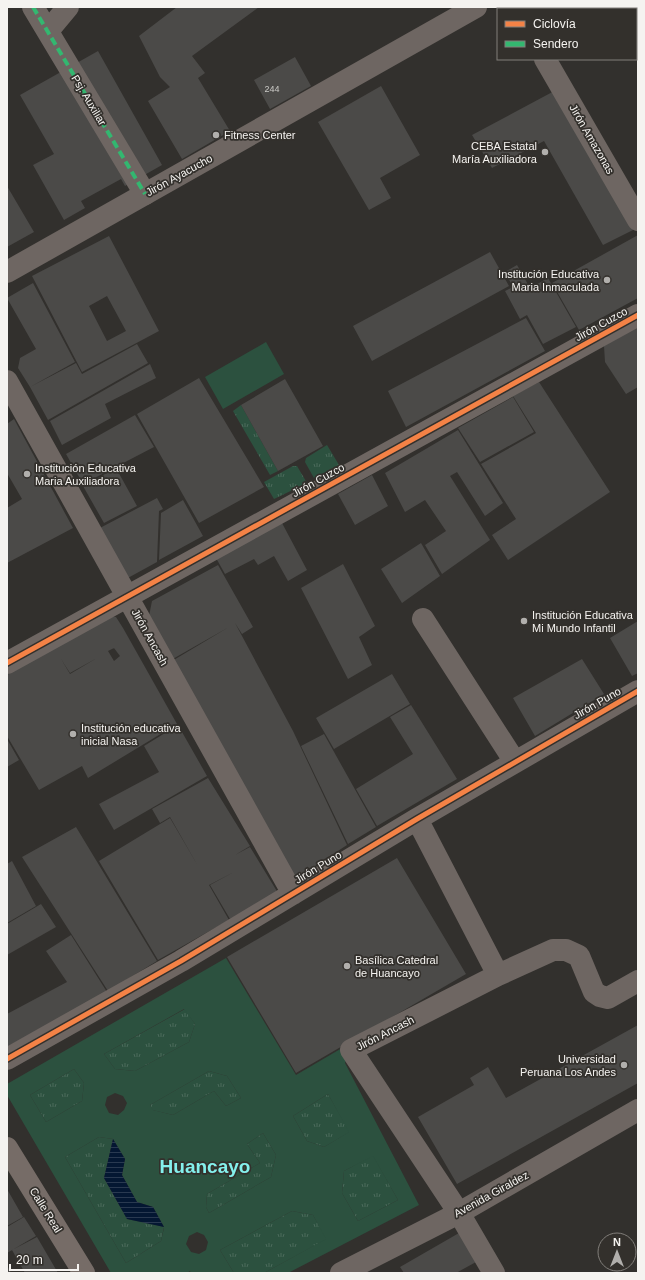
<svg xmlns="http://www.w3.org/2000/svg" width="645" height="1280" viewBox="0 0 645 1280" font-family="Arial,sans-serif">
	<defs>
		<pattern id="grass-tufts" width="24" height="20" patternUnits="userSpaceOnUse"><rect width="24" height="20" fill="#2c513f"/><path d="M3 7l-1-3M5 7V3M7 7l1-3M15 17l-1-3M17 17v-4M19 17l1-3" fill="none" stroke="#4b6a5b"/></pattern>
		<pattern id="water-rules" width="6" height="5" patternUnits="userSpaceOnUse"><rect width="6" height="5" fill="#041732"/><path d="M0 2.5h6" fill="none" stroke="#293950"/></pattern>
	</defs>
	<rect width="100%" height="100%" fill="#32302d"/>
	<path fill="url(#grass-tufts)" d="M241,405L278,471L270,475L233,411Z
		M327,445L339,465L314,478L305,462L306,458Z
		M293,466H297L307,483L274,499L264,482Z
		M185,1009L195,1024L189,1042L135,1071L115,1069L104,1054Z
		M74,1069L84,1083L82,1101L46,1122L30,1095Z
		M209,1071L227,1076L241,1098L226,1106L214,1091L173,1115L152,1110L150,1105Z
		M328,1094L350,1132L324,1147L307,1141L293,1116Z
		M263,1133L276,1155L271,1177L209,1213L206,1207L207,1194L260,1163L247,1144Z
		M99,1137L113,1139L104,1178L127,1219L164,1227L161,1241L126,1263L65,1157Z
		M373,1155L398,1200L358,1221L342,1193L344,1171Z
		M292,1211L313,1215L327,1239L264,1273H234L220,1250Z"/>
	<path fill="#2c513f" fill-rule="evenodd" d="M266,342L284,374L223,409L205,377Z
		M226,958L296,1075L354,1041L345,1063L419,1205L288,1273H264L326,1239L313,1215L292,1211L220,1250L234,1273H191L190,1271L187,1273H111L7,1095V1084ZM184,1009L195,1024L189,1042L135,1071L115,1069L104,1054ZM74,1069L84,1083L82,1101L46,1122L30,1095ZM209,1071L227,1076L241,1098L226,1106L214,1091L173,1115L153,1110L150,1105ZM115,1093L123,1096L127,1103L124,1110L118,1115L109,1113L105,1105L107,1097ZM328,1094L349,1132L324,1147L307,1141L293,1116ZM263,1133L276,1155L271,1177L209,1213L206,1207L207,1194L260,1163L247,1144ZM99,1137L113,1139L125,1159L122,1175L137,1202L153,1207L164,1227L127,1219L164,1228L161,1241L126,1263L65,1157ZM373,1156L398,1200L358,1221L342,1193L344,1171ZM197,1232L204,1235L208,1242L206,1250L199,1254L191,1252L186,1244L189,1236Z"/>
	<path fill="url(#water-rules)" d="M113,1139L125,1159L122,1175L137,1202L153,1207L164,1227L127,1219L104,1178Z"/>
	<path fill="#4b4a48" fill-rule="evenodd" d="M177,7H259L192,56L205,73L198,78L230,131L182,159L148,101L170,87L160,77L139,36Z
		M98,51L162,165L125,186L121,179L81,201L85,208L64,220L33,165L54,154L20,95Z
		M295,57L311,86L270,109L254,80Z
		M381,86L420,155L380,178L391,198L369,210L318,122Z
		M558,89L635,229L603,245L544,141L492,168L472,135Z
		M7,186L34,232L7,247Z
		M638,235V298L579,330L552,283Z
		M109,236L159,331L82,372L32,276ZM107,296L126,331L107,341L89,306Z
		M490,252L509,286L372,361L353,326Z
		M517,265L530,288L548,278L576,327L543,344L527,315L520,319L505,291L513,287L505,272Z
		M33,283L75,362L30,387L18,368L20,358L36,349L7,298Z
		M526,318L545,351L406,427L388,391Z
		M638,326V387L626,394L605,362L604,346Z
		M137,344L148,363L48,420L30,387L76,363L82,374Z
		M150,364L156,378L105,404L111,418L62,445L50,421Z
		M199,378L264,487L199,523L137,414Z
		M285,379L323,446L278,471L241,405Z
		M539,382L610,492L508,560L492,535L516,519L481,464L536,433L513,396Z
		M513,397L534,432L480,462L458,428Z
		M135,415L154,447L83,484L66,454Z
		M14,419L73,528L7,563V508L22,499L7,473V424Z
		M458,430L503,503L485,516L457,472L450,476L490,540L442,574L425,545L446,531L425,500L405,512L385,473Z
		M116,468L137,506L104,523L83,486Z
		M372,475L388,506L355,525L338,494Z
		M157,498L163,509L159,511L157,562L126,579L98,529Z
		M183,500L203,536L159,560L161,513Z
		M282,523L307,570L288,581L274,556L258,565L254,559L225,574L216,558Z
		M421,543L440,576L402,603L381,569Z
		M343,564L375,626L359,637L372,665L348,679L301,588Z
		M218,565L253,627L242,634L235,623L293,731L347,845L295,879L172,661L229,627L171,660L149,616L152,601Z
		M110,616L116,617L123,628L177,724L88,778L82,766L39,790L7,736V675ZM111,644L120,656L114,661L108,651L114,648ZM97,658L70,674L61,659L70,673Z
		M638,621V673L632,676L610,638Z
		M582,659L604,694L535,736L513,698Z
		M392,674L410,704L334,749L316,718Z
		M411,705L457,779L377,826L356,789L413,754L390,717Z
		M178,725L207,776L114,830L99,804L159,772L144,746Z
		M324,734L376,827L348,844L301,746Z
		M7,739L19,760L7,767Z
		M208,778L250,846L235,855L250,847L278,893L230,919L210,885L234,872L209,885L229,920L158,960L99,861L170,818L198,866L170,817L160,823L152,809Z
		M76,827L157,961L108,991L22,857Z
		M397,858L466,974L296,1073L227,957Z
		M12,861L36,906L7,923V864Z
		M41,904L56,927L7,955V924Z
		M71,935L107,992L7,1047V1014L67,982L46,951Z
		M638,1025V1083L457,1184L418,1117L474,1085L470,1078L488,1067L506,1098Z
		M7,1189L23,1217L7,1226Z
		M24,1217L36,1236L7,1253V1227Z
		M459,1233L476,1262L456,1273H404L400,1267Z
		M37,1237L58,1273H25L12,1250Z
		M7,1265L11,1273H7Z"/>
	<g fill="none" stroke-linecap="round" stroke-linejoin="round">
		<path stroke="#6e6662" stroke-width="22" d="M33,7L145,194
			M515,7L516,9
			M48,31L68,7
			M545,59L638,220
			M7,381L293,894
			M423,619L515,762
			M7,663L638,315
			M417,819L498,975L351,1050L459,1213L494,1273
			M498,975L553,950H566L579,956L594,992L600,996L608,998L638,981
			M7,1059L181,961L417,819L638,691
			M341,1273L459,1213L638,1110"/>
		<path stroke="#6e6662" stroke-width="22" d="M7,272L476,7"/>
		<path stroke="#766c67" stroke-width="22" d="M7,1148L84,1273"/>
		<path stroke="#33b770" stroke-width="4" stroke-dasharray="8 4" stroke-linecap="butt" d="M33,7L145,194"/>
		<g stroke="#33302c" stroke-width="8">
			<path id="cycleway" d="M7,663L638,315
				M7,1059L181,961L417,819L638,691"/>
		</g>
		<use href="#cycleway" stroke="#f48246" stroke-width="5"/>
	</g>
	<g fill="#b1afac" stroke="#33302c" stroke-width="1.5">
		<circle cx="216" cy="135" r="4"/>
		<circle cx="545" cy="152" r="4"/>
		<circle cx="607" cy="280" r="4"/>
		<circle cx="27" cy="474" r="4"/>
		<circle cx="524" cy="621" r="4"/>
		<circle cx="73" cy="734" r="4"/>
		<circle cx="347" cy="966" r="4"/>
		<circle cx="624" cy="1065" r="4"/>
	</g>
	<g text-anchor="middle" stroke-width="3.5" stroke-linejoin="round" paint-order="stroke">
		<g font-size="9" fill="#cac9c6">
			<text x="272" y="92">244</text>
		</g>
		<g font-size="11" fill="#f5f3f0" stroke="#33302c">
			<text transform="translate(89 100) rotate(59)" y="4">Psj. Auxiliar</text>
			<text transform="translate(592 139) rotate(60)" y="4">Jirón Amazonas</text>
			<text transform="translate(179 175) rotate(-29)" y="4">Jirón Ayacucho</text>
			<text transform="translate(601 324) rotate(-29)" y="4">Jirón Cuzco</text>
			<text transform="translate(318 480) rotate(-29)" y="4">Jirón Cuzco</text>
			<text transform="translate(150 637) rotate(61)" y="4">Jirón Ancash</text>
			<text transform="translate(597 703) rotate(-30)" y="4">Jirón Puno</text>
			<text transform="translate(318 867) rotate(-31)" y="4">Jirón Puno</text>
			<text transform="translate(385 1033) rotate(-27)" y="4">Jirón Ancash</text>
			<text transform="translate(491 1194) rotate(-29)" y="4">Avenida Giraldez</text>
			<text transform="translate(46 1210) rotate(58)" y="4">Calle Real</text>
		</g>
		<g font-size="11" fill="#f5f3f0" stroke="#33302c" text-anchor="start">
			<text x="224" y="139">Fitness Center</text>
			<text x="537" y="150" text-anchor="end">CEBA Estatal<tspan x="537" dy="13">María Auxiliadora</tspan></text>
			<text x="599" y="278" text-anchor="end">Institución Educativa<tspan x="599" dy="13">Maria Inmaculada</tspan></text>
			<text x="35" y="472">Institución Educativa<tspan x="35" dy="13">Maria Auxiliadora</tspan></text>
			<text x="532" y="619">Institución Educativa<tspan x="532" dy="13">Mi Mundo Infantil</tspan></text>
			<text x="81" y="732">Institución educativa<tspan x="81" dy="13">inicial Nasa</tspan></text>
			<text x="355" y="964">Basílica Catedral<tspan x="355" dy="13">de Huancayo</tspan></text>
			<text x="616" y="1063" text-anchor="end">Universidad<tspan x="616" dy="13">Peruana Los Andes</tspan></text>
		</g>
		<g font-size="19" font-weight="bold" fill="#84f0ec" stroke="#33302c">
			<text x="205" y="1173">Huancayo</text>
		</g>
	</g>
	<rect width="645" height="1280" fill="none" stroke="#f5f3f0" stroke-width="16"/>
	<rect x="497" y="8" width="140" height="52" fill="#33302c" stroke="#817e7a"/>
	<rect x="505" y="21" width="20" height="6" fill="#f48246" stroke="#817e7a"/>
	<text x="533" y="28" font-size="12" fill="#f5f3f0">Ciclovía</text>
	<rect x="505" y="41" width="20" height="6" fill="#33b770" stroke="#817e7a"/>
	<text x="533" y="48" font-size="12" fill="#f5f3f0">Sendero</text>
	<g transform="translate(617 1252)"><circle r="19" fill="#33302c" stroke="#817e7a"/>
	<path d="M0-3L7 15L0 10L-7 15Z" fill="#b1afac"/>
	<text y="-6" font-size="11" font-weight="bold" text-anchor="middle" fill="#f5f3f0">N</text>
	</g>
	<path d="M10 1264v6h68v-6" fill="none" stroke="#f5f3f0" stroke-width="2"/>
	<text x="16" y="1264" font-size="12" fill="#f5f3f0" stroke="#33302c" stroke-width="3" paint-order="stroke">20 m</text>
</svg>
